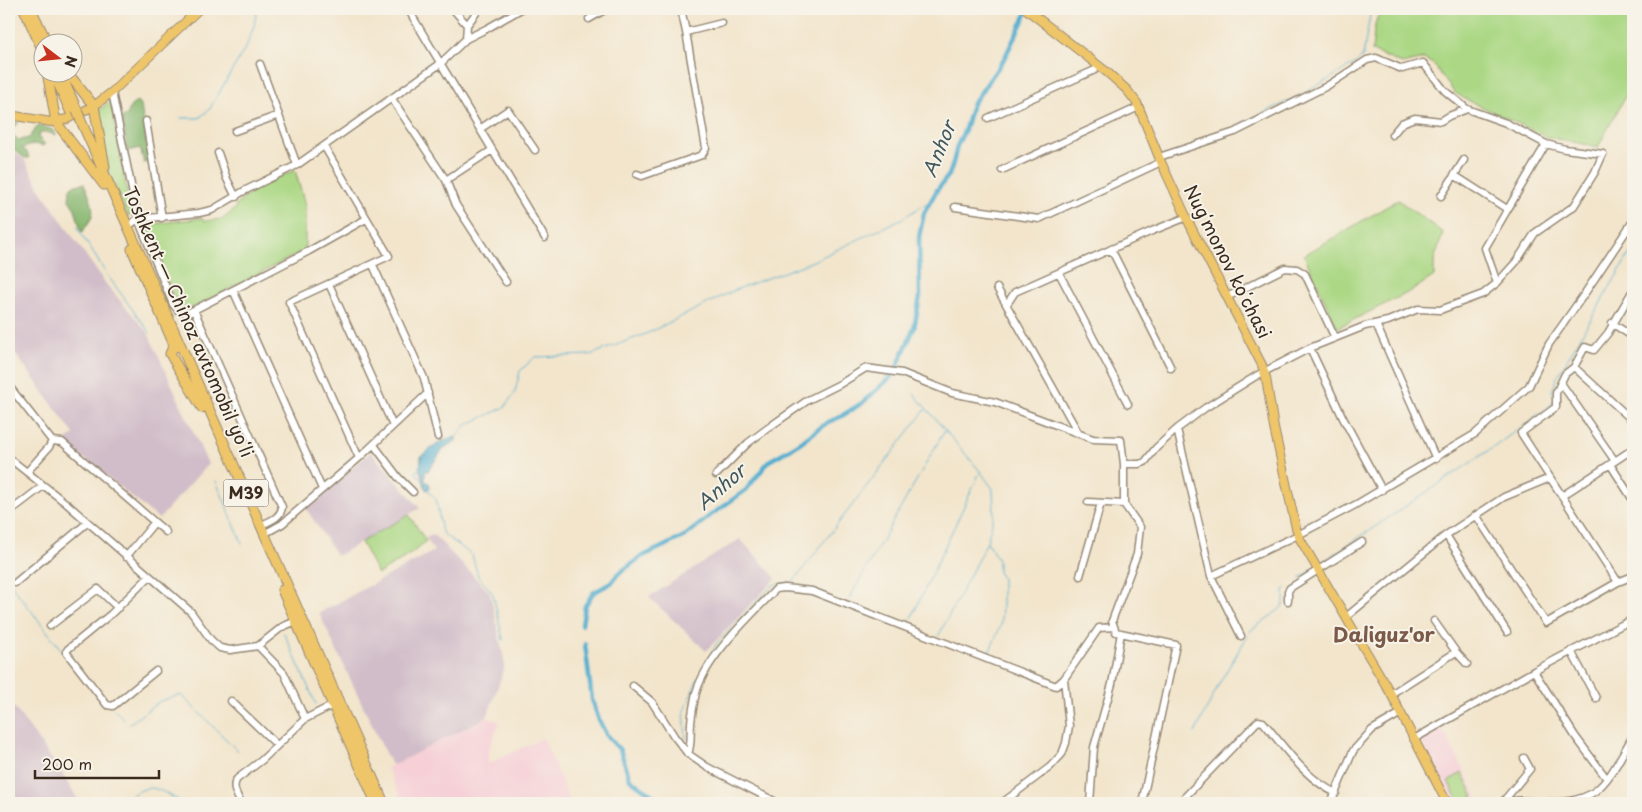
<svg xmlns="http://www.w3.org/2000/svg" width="1642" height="812" viewBox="0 0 1642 812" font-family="'Playpen Sans',sans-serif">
	<rect width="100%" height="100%" fill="#f7f3e8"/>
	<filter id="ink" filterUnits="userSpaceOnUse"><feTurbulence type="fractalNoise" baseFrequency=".02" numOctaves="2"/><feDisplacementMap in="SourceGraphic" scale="10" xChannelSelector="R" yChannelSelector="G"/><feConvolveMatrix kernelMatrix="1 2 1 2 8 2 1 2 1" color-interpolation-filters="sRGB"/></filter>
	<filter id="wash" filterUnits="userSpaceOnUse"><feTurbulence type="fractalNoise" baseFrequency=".0096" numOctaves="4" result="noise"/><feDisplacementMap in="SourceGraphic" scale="20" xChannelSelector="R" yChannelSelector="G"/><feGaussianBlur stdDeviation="1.12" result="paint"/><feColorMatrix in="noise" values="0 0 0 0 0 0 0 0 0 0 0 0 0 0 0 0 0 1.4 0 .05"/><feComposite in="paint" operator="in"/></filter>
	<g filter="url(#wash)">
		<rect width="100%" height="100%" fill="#f2e5cc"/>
		<path fill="#f6cfd7" d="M487,717L500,722L488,751V764L543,738L571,803H393L401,798L387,768Z
			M1442,727L1477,797L1467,803H1454L1420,739Z"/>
		<path fill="#d1bdc9" d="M9,148L24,159L43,194L106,284L148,333L208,464L159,519L64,442L74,434L9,345Z
			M371,452L420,508L337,556L305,507Z
			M433,534L490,593L504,660V669L487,717L393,765L389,761L319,613L434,551L426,538Z
			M740,539L776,578L706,651L649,597Z
			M9,700L59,769L80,803H9Z"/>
		<path fill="#acd885" stroke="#748152" d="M1383,9H1633V82L1598,147L1547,137L1465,99L1454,92L1433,64L1424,59L1402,64L1372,51C1374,38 1373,18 1383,9Z
			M110,102H111L131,214L128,216L109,173L98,113L101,108Z
			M295,170L305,205V250L188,310L178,307L144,225L202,218L204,221L223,219L236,208L235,206L259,186Z
			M1398,200L1443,233L1434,260V276L1413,290L1337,328L1304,255Z
			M409,515L426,541L412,553L378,574L361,542Z
			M1462,773L1474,797L1459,803L1448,781Z"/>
		<path fill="#89b872" stroke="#627148" d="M137,101L141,105L149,162L144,163L140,148L127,151L122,117L127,115L130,107Z
			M9,120L19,123L10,130V134L19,140L29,138L38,125L54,130L56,135L46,132H41L38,137L45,144L43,146L35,144L22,148L27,152L29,158H25L9,146Z
			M84,183C88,193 95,206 92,217C90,222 85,226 83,232L81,231L75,209L69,200L70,189L72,186Z"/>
		<path fill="#51adcf" stroke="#466c76" d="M456,437V441L444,448L428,471H425V481L429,483L430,488L426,490L420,471L421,456L440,442Z"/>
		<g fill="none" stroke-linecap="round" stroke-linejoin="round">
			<path stroke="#51adcf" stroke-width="1" d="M181,118H199L209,110L247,45L254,26L257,9
				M1241,124L1303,94L1356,63L1363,56L1371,9
				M77,227L107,275L150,333
				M891,377L893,378
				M914,394L980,471L993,489L994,515L987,542L939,635
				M1553,394L1552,391L1557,377L1633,248
				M456,437L466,425L505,407L515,392L520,371L535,357L590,355L648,333L735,290L811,262L901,219L930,201
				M421,463L416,473L421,479
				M216,481L242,543
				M429,487V492L436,499L442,533L472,555L478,576L493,594L503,640
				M987,542L998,560V572L1002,578V606L1001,625L989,653
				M1318,565L1494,447L1551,405L1554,400
				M1300,578L1313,569
				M9,582L63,652
				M849,599L945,430
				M908,625L980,472
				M284,633L316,704
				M703,671L717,643L773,585L793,582L926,409
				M114,709L129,724L160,701L181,695L238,751
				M1195,733L1220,682L1251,630L1279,610L1284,604V590L1286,588
				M686,739L684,711L698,678
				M117,803C153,783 148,783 183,803"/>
			<path stroke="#51adcf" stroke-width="4.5" d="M897,367L914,328L920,296L919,237L924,213L937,190L949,175L953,163L957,146L965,129L972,105L1004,59L1028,10
				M582,625L585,606L593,593L611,583L618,574L641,557L685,536L711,515L746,490L769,461L797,445L828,422L840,417L862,403L892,376
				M585,644L592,700L599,720L607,736L620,750L630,779L663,803"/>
		</g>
	</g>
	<g filter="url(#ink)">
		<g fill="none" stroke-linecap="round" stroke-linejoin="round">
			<g stroke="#968875" stroke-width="9">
				<path id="minor" d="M408,9L545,238
					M453,9L467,25
					M589,19L606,9
					M686,32L722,23
					M466,39L467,25L479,9
					M260,64L297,165
					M112,92L138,219L173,304L178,310L188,313L309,251L366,219
					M392,99L446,180L456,205L506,282
					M988,118L1095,70L1098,65
					M146,121L162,218
					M480,129L508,110L535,150
					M235,131L279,115
					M324,146L389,256L289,302L359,458
					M218,153L227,179L236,197
					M1159,157L1235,132L1327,86L1367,60L1376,58L1402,69L1423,63L1445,91L1467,109
					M1002,170L1139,107
					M637,174L642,176L702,155L706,148L686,32L681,9
					M1454,175L1507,209
					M446,180L492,150
					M1441,196L1464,160
					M955,207L1039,219L1161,162
					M128,226L138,219L199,213L212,210L244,191L297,165L440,64L466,39L488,28L521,9
					M1111,249L1171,368
					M373,265L424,378L438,437
					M1059,273L1128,404
					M1497,283L1485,248L1546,144
					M329,284L393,426
					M997,288L1079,434
					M233,290L322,489
					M1227,297L1285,268L1297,269L1305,274L1335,338
					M1007,304L1015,292L1152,231L1187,217
					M194,310L282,507C281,518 269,521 260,526
					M1612,323L1633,337
					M1376,324L1436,459
					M1310,348L1343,418L1382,490
					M1574,367L1633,421
					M1561,383L1615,461
					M9,386L52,441L49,447L27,472
					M1177,429L1211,576L1241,636
					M52,441L62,442L166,532
					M374,445L398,477L413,492
					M9,458L67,504L191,612L211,640L220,648L230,650L258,646L282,627L296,621
					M1124,464H1139L1145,462L1156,448L1177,429L1205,408L1256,376L1310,348L1365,326L1388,321L1418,309L1440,310L1483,294L1497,283L1516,262L1535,233L1574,206L1595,172L1603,154L1565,149L1546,144L1506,123L1467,109L1449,116L1441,121L1415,118L1409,120L1402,123L1392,135
					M1610,464L1633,500
					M716,475L748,443L768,428L808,400L840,384L866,368L902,373L952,393L995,402L1093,439L1121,440L1124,464V504L1140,527L1137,554L1112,621L1116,632L1176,645L1142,803
					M1562,496L1633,449
					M1088,502L1124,504
					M9,512L43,486
					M1476,515L1546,623L1618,582L1633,576
					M264,534L282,524L359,458L428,393
					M1446,535L1507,632
					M126,557L154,523
					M1080,576L1101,503
					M1211,576L1298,535L1355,505L1475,434L1529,386L1549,344L1585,293L1633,221
					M149,577L111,614L68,649L66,652L107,705L113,706L156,671
					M1618,582L1521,433L1556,407V393L1565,374L1574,367L1585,347L1594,350L1608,333L1633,290
					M15,583L87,523
					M1288,601V591L1290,588L1362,542
					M1346,617L1446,535L1504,497L1550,478
					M50,626L98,589L118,608
					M258,646L284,673L305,719
					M1571,651L1596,698
					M1456,652L1467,664
					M1534,671L1575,736L1607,779
					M633,686L652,702L674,736L688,754L707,767L778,803
					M1391,694L1456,652L1434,621
					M231,701L277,745
					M1414,739L1534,671L1633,619
					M688,754C692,743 690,734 691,723C692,713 694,702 696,693C707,655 750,617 776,589L785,588L812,591L1056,686L1064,679L1099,628L1114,627
					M241,803C237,795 231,787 237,779L262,760L305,719L333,705
					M1002,803L1050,767L1062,754L1066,743L1069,726L1064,679
					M1090,803L1094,747L1112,684L1121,633
					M1179,803L1258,721L1263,722C1284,746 1305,779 1336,793
					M1331,803L1353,751L1372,730L1401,713
					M1502,803L1530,769L1524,758
					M1508,803C1519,798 1530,802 1542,802C1601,805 1606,782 1633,736"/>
			</g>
			<g stroke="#968875" stroke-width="10">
				<path id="major" d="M1026,9L1108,73L1127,90L1137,103L1161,162L1190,225L1262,365L1266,378L1274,428L1296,528L1300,539L1391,694L1447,803
					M9,115L51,122L67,119L94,106L112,92L199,9"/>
			</g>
			<g stroke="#968875" stroke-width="11">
				<path id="highway" d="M24,9L42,49
					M31,9L47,42
					M47,72L56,122L104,185
					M53,72L71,113
					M60,72L77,110
					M67,72L94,106L105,167
					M81,121L384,803
					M132,249L175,347
					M179,346L173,347L170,354L202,408
					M282,590L376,803"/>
			</g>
			<use href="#minor" stroke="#fff" stroke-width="6"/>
			<use href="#major" stroke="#eec569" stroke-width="8"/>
			<use href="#highway" stroke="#eec569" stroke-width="9"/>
			<g stroke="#968875" stroke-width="11" stroke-linecap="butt">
				<path id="highway-bridge" d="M77,110L81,121"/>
			</g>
			<use href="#highway-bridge" stroke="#eec569" stroke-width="9"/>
		</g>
	</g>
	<g text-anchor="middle" stroke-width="4" stroke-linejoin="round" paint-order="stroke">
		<rect fill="#f7f3e8" stroke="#73665b" stroke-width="1" x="223.5" y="479.5" width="45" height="27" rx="4"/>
		<g font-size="16" font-weight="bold" fill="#3b2a1e">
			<text x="246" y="499">M39</text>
		</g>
		<g font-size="18" fill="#3b2a1e" stroke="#f7f3e8">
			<text transform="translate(1227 262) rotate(63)" y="6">Nugʻmonov koʻchasi</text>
			<text transform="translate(188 322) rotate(66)" y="6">Toshkent — Chinoz avtomobil yoʻli</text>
		</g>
		<g font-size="19" font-style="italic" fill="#43585c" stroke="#f7f3e8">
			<text transform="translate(939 149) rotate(-68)" y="7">Anhor</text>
			<text transform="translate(721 487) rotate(-41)" y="7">Anhor</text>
		</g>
		<g font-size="20" font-weight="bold" fill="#7b5a49" stroke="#f7f3e8">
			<text x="1384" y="642">Daliguz'or</text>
		</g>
	</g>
	<rect width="1642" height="812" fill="none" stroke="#f7f3e8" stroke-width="30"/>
	<g transform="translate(58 58) rotate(106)"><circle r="24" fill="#f7f3e8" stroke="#aca397"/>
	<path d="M0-4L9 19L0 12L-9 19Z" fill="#c8321e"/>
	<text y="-8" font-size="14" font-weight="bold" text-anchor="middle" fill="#3b2a1e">N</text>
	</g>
	<path d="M35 770v8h124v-8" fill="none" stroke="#3b2a1e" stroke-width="2.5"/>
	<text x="42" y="770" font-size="15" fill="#3b2a1e" stroke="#f7f3e8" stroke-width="4" paint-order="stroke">200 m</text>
</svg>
